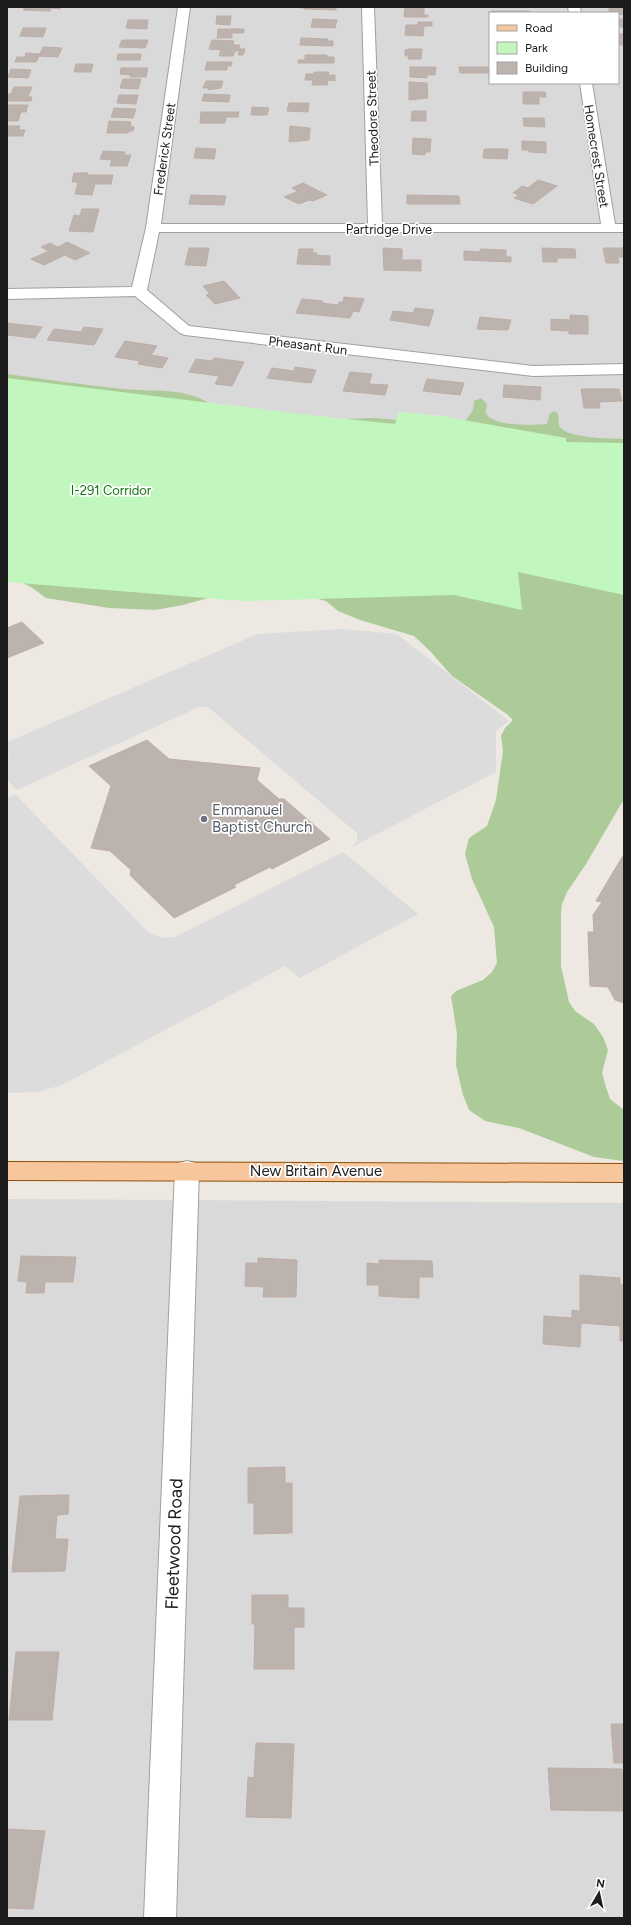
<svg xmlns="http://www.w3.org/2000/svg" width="631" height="1925" viewBox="0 0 631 1925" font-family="Figtree,sans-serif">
	<rect width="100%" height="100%" fill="#ede8e2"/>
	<path fill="#dad9d9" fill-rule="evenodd" d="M7,7H624V443L480,424L441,416L399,412L395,424L308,415L7,378ZM490,13H618V83H490Z
		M7,1199L624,1203V1918H7Z"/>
	<path fill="#accb98" d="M7,374C46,379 84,385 123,389C152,392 185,387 210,404L342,419L375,418L419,422H460L466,420L473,410L474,401L481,398L487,404C487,408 485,410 486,413C492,427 533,425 546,424L548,422L549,415L553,411L558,413L559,426C568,439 608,438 624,439V799L586,864L567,892L562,904L561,913V966L569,1002L575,1011L594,1024L603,1037L608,1050L602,1073L606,1087L610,1099L624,1110V1161L594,1157L519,1128L485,1121L469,1110L463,1095L456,1065L457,1034L451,996L456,991L483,980L492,972L497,963L494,927L472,879L465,854L469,838L487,826L496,800L503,751L501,736L505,728L513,720L508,715L452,676L430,651L414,636L360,620L338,611L326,601L318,599L298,595L208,598L183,605L155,610L109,608L46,598L31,587L7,575Z"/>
	<path fill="#c1f7bf" d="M7,378L308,415L395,424L399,412L441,416L566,438V442L624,443V595L518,572L522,610L454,595L243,601L7,582Z"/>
	<path fill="#dcdcdc" d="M342,629L397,634L509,721L496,731V772L352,847L357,841V833L208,707H199L17,790L7,780V757L10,755L7,752V742L258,634Z
		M15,794L147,931L162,938L175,937L343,852L418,914L300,978L285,966L62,1085L38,1092L11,1093L7,1091V798Z"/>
	<path fill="#bdb3ae" stroke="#beada5" d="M25,7H60V9L51,8L50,11L23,10Z
		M290,7H336V10L304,9V8Z
		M405,7L424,8V15H428V17H404Z
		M609,7H624V15L609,12Z
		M491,11H529V13H491Z
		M217,16H231L230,25L216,24Z
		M313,19L337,20L335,28L311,27Z
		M618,19H624V27H618Z
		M128,20H148L147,29L126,28Z
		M418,22H432V26H424L423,36L405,35L406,25H418Z
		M23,28H46L43,37L20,36Z
		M218,29H244V33H232V38H217Z
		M618,34H624V45H619Z
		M301,38L328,39L327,41H333V46L300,45Z
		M122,40H148L145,48L119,47Z
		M212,40L234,41L233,45H240L239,49H245L243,55H238L239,51H235L233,56H219L221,50L209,49Z
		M43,47L62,48L58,57L39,56L36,62H15L17,57H25L26,53L40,54Z
		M409,49H422L421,59H408L409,56H405V50Z
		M118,54H141L140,60H117Z
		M305,55H327V57H334V63H298V60H305Z
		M207,62H232L231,66H227V70H205Z
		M76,64H93L91,72H74Z
		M410,67H436L435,75H427V78L410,77Z
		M459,67H488L489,73H460Z
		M121,68H148L146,77H130L131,75L120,74Z
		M11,69L31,70L28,78L8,77Z
		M314,72H329L328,75H335V81L328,80L327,85H312L313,80H305L306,74H314Z
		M123,79H141L138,89L120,88Z
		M206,81H223L221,88L208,90L209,88H203Z
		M409,82L427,83L428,98L409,100Z
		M14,87H32L28,97H32L31,101H7V94H11Z
		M523,92H545L546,97H539V104H523Z
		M204,94L230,95L229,102L202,101Z
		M119,95H138L136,104L117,103Z
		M289,103H309L308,112L287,111Z
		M7,105H28L26,112H21L18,121H7Z
		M252,107L269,108L267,115H251Z
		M114,108L136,109L133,118L111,117Z
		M412,111H426V121H411Z
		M201,112H239L238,117H226L225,123H200Z
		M523,118H544L545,127L524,126Z
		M109,121L131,122L130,126L134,127L133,131H129L128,133H107Z
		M7,126H20L19,130H25L23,136H8L7,140Z
		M290,126L310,128L309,140L289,142Z
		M413,138L431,139L430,152H425V155L412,154Z
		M522,141L546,142V153L529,152V150H522Z
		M196,148L216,149L214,159L194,158Z
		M484,149H508L507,159L483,158Z
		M103,151L125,152L124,155H131L127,166H110L112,160L100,159Z
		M74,173H88V175H113L111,184H95L92,195L75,194L78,182H72Z
		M538,180L557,186L533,204L514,198L519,195L513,193L522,186L528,188Z
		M303,183L327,195L313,201L309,200L299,204L284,197L298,191L292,188Z
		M191,195L226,196L224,205L189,204Z
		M407,195L459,196L460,204H407Z
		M82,209H99L93,232L69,231L74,215L80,216Z
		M67,242L90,253L75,260L65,255L44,265L31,259L49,251L41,247L50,243L58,247Z
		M189,248H209L206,266L185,265Z
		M383,248L402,249V260H421V271L384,270Z
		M542,248L575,249L576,258H557V262H543Z
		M603,248H624V257H618L619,263H606Z
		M299,249H313V253H317L316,255L330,256V265L297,264Z
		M480,249L506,250V257H511V262L464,260V251L480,252Z
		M224,281L240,298L215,304L206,295L210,294L203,286Z
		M344,297L364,299L359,312L353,311L350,318L296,313L302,299L323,301L322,303L338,305L339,302H343Z
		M415,308L434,310L429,326L390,320L393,311L413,313Z
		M570,315L588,316V334H569V331L551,330V319L570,320Z
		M480,317L511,320L508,330L477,329Z
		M7,323L42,327L35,338L7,335Z
		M84,327L103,329L94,345L47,340L54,329L81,332Z
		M125,341L157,346L151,355L168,358L162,368L138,364L140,361L115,357Z
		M214,358L244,362L232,386L215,384L219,376L189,372L196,359L212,361Z
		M295,367L316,370L311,383L267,378L272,368L294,371Z
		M350,372L372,374L369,384L388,385L385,395L343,391Z
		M427,379L464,383L460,395L423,391Z
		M504,385L541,387L540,400L503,397Z
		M581,389H619L622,401L599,402L600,408H584Z
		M22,622L44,643L7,658V628Z
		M147,740L169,759L260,768L257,780L279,799H284L330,839L272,869L270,867L234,885L236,887L174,918L130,875L131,870L110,851L91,848L111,786L89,766Z
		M624,854V1003L615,1000L608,987L590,986L588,932H594L593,915L602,902L596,901Z
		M21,1256L76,1257L73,1282H45L44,1293H26L27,1282L18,1281Z
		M258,1258L297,1260L296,1297H263L264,1287L245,1286L246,1263H258Z
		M379,1260L432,1261L433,1277H419V1298L379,1296V1285H367V1263L379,1264Z
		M580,1275L620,1278V1285H624V1341H620V1326L581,1323L580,1347L543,1344L544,1316L572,1318V1310L580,1311Z
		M285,1467V1483H292V1533L254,1534V1503H248V1468Z
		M69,1495L68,1514L57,1515L55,1539H68L65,1571L12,1572L20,1496Z
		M252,1595H288V1608H304V1627H294V1669H254L255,1624H252Z
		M16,1652H59L52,1720H9Z
		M611,1724H624V1763H614Z
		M256,1743L294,1744L291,1818L246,1817L248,1777L254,1778Z
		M548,1768L622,1769L624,1811L551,1810Z
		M7,1829L45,1831L33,1909L7,1908Z"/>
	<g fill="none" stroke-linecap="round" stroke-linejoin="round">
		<g stroke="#a0a0a0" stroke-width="2">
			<path id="minor" d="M178,7H190L161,224H368L362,7H374L382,224H601L580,83H592L615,224H624V232H159L147,290L189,326L533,366L624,364V374L533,376L185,335L180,333L135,296L7,299V289L132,287L146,228Z
				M568,7H580L581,13H569Z
				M187,1161L196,1163L199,1170L176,1918H144L175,1170L178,1163Z"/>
		</g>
		<g stroke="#8e5106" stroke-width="2">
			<path id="major" d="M7,1162L624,1164V1182L7,1180Z"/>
		</g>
		<use href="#minor" fill="#fff" fill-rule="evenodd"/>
		<use href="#major" fill="#f8c69c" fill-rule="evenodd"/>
	</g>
	<circle fill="#6b7280" stroke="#fff" stroke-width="1.5" cx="204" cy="819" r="4"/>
	<g text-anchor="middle" stroke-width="3.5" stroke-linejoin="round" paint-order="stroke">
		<g font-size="13" fill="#1c1c1c" stroke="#fff">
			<text transform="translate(372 118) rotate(-92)" y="5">Theodore Street</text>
			<text transform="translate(164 149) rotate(-82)" y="5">Frederick Street</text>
			<text transform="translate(597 156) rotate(81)" y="5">Homecrest Street</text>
			<text x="389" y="234">Partridge Drive</text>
			<text transform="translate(308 345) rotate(7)" y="5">Pheasant Run</text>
		</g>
		<g font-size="13" fill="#12740f" stroke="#fff">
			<text x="111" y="495">I-291 Corridor</text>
		</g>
		<g font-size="15" fill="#5b616d" stroke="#fff" text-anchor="start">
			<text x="212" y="815">Emmanuel<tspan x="212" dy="17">Baptist Church</tspan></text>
		</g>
		<g font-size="15" fill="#1c1c1c" stroke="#fff">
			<text x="316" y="1176">New Britain Avenue</text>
		</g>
		<g font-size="18" fill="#1c1c1c" stroke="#fff">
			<text transform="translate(174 1544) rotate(-88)" y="6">Fleetwood Road</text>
		</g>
	</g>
	<rect width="631" height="1925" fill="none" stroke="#1c1c1c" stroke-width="16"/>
	<rect x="489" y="12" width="130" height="72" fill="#ffffff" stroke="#a4a4a4"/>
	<rect x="497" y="25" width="20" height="6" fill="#f8c69c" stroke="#a4a4a4"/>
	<text x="525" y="32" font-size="12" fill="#1c1c1c">Road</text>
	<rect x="497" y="42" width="20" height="12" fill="#c1f7bf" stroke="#a4a4a4"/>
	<text x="525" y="52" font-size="12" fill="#1c1c1c">Park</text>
	<rect x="497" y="62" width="20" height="12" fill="#bdb3ae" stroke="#a4a4a4"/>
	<text x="525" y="72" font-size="12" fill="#1c1c1c">Building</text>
	<g transform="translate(599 1893) rotate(9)" stroke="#ffffff" stroke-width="3" paint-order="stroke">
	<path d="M0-3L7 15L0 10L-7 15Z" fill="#1c1c1c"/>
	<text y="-6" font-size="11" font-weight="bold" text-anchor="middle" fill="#1c1c1c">N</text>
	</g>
</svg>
